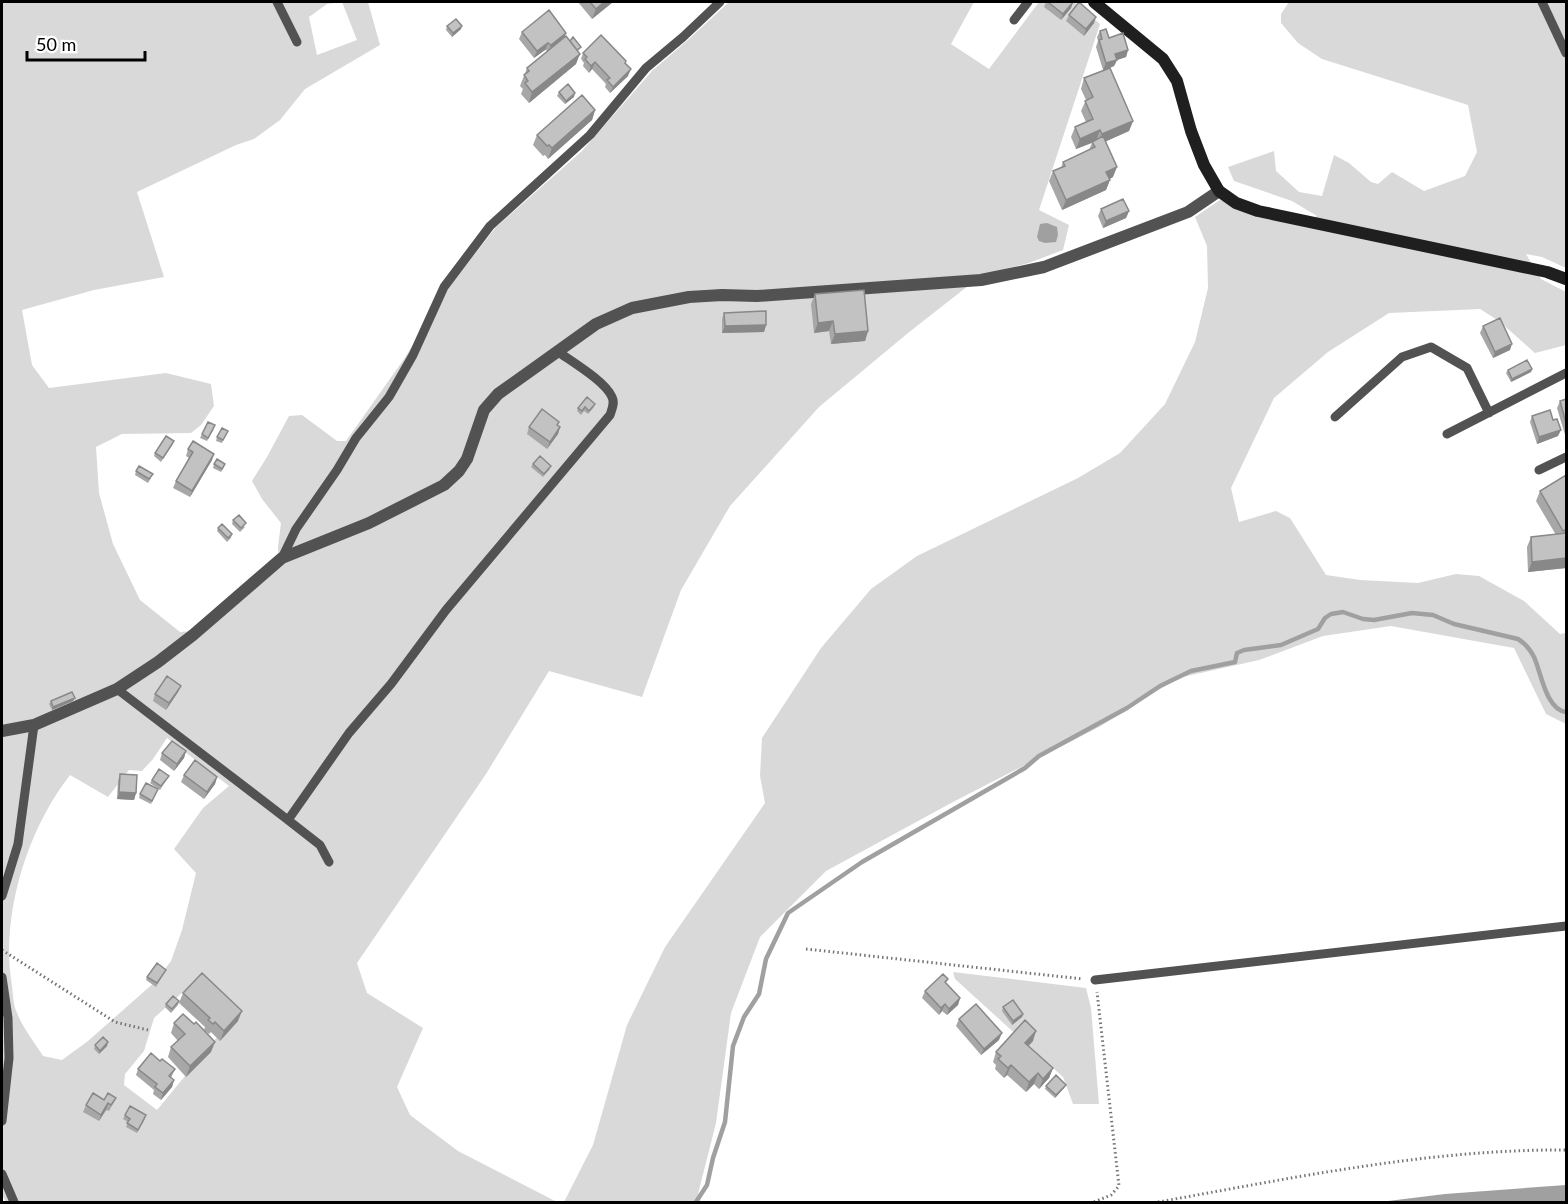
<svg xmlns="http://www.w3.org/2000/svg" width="1568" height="1204" viewBox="0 0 1568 1204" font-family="Lato,sans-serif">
	<rect width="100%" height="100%" fill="#fff"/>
	<path fill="#d9d9d9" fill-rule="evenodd" d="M2,2H368L380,45L305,89L280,120L254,139L236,145L137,192L164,277L94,290L22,310L32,365L49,388L166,373L211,384L214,406L201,425L191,433L122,434L96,447L99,493L113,544L140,600L180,632L207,630L279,567L278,547L281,523L262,499L252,481L267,457L289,416L302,415L337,441H346L404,359L450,286L496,227L582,151L652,71L689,39L729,2H974L951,44L989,69L1039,2H1074L1100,24L1039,210L1069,225L1063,250L1029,263L982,275L908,333L819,407L730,506L681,590L642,697L549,671L486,774L357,963L367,993L423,1028L397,1087L410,1115L458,1151L557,1202H6L2,1195ZM342,2L357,40L317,55L309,17L327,4ZM167,738L229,786L203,808L174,849L196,873L182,930L171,961L156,981L88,1041L62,1060L43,1056C34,1042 23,1028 17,1013C13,1005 13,994 12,986C0,916 27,830 70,775L108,797L129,770L142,771L153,759ZM193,983L232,1019L157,1110L124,1085L125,1074L144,1051L154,1018Z
		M1289,2H1566V268L1542,257L1526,254L1541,279L1566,292V345L1535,353L1499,321L1480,309L1389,313L1328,352L1274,398L1231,488L1239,522L1276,511L1290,518L1326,575L1360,580L1418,583L1456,574L1479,576L1524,601L1560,634L1566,633V724L1546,714L1514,648L1391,626L1323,636L1259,660L1178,678L1099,727L953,802L826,871L760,937L731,1013L716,1123L696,1202H564L593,1145L627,1025L665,947L765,803L760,776L762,738L821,648L871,589L917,556L1078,478L1120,453L1165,404L1195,342L1208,288L1207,246L1195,217L1220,200L1300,225L1317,216L1292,201L1234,181L1228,167L1274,151L1276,171L1299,192L1322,196L1334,155L1349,163L1371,182L1378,184L1392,172L1424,191L1465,176L1477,152L1468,105L1322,59L1298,43L1281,23V14Z
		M953,972L1086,988L1091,1008L1099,1104H1073L1063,1077L955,979Z"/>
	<path fill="#a0a0a0" d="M1047,223L1057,227L1058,235L1056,242L1045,243L1039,241L1037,237L1040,224Z
		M1566,1185V1202H1380L1445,1194Z"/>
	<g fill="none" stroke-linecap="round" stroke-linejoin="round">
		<path stroke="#a0a0a0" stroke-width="4.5" d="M696,1202L707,1185L713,1158L725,1122L733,1046L744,1017L759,994L766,959L788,913L862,862L1025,768L1039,756L1127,708L1160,686L1191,671L1235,662L1237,653L1244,650L1281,645L1318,629L1325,618L1331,614L1343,612L1363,619L1374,620L1412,613L1433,615L1454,624L1518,639C1526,644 1530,649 1534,657C1541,672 1546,710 1566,712"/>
		<path stroke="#747474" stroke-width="3" stroke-dasharray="1.5 3" stroke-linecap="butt" d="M806,949L1083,979
			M2,950L115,1022L148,1030
			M1094,1202L1111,1195L1119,1186L1097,992
			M1158,1202C1293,1178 1429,1149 1566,1150"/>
		<path stroke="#525252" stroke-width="9" d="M277,2L297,42
			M1542,2L1566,53
			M1014,20L1028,2
			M1335,417L1402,357L1431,347L1467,368L1489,413
			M1447,434L1566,373
			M1539,470L1566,457
			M282,558L296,529L337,470L356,438L389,397L413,355L444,287L490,226L590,135L646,68L683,37L720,2
			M117,689L288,820L349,733L391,684L446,610L610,415C612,409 615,403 612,397C605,381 572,362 557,351
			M288,820L320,845L329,862
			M2,896L18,844L34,725
			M2,977L8,1018L9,1058L2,1121
			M1095,980L1566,926
			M2,1174L14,1202"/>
		<path stroke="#525252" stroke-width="12" d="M2,731L34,725L117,689L158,662L193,635L282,558L369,523L444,485L459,471L467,459L484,410L498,394L596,324L632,308L689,297L722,295L757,296L981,280L1044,267L1188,212L1219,191"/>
		<path stroke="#1f1f1f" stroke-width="12" d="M1094,2L1163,59L1177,81L1191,131L1204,165L1219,191L1236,203L1258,211L1547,272L1566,279"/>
	</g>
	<path fill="#a7a7a7" d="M578,2H613L592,19Z
		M1046,2H1073L1071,8L1061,20L1044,7Z
		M1069,15L1094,23L1084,36L1066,21Z
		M447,26L461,29L452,37L446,30Z
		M1100,31L1128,50L1126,57L1117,60L1114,66L1110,68L1133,121L1129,131L1106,141L1113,177L1110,179L1106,190L1062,210L1049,181L1053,171L1061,168L1063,162L1089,150L1092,143L1076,149L1071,137L1075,127L1086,122L1081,111L1086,100L1081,89L1084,78L1108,68L1103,70L1096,47L1098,41L1097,37Z
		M522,32L564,38L581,47L578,51L576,64L529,103L521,94L523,89L520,86L527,68L548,51L545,50L534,58L519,39Z
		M583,53L625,64L628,76L610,93L605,87L606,84L592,69L589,73L583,66L584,63L581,59Z
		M559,92L574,97L565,104L557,96Z
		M595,110L592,120L548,159L545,155L543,156L533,145L537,135Z
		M1101,209L1129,211L1126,218L1103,228L1098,216Z
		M815,294L868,331L865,341L831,344L829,331L814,333L811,304Z
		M724,313L766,325L764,332L722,333V319Z
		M1483,326L1510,350L1493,358L1480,333Z
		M1532,369L1531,372L1511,382L1506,373L1508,370Z
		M1566,399V438L1557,408L1560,401Z
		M594,407L588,414L584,411L581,415L577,411L578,408Z
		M1532,416L1558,436L1537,444L1530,422Z
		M557,425L560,427L558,434L547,449L527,434L529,427Z
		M214,429L207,441L200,438L202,434Z
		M226,434L222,443L216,441L217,437Z
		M173,444L161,462L154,456L155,453Z
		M188,449L212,460L190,497L173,488L176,481L189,458L186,456Z
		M214,464L224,467L221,472L213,468Z
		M533,464L550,469L543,477L531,467Z
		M136,471L151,478L148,483L135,475Z
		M1566,475V568L1528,572L1527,547L1531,537L1556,535L1536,501L1540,491Z
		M233,520L245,527L240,532L232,524Z
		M218,528L232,534L231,538L227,542L217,531Z
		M178,692L166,710L153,701L155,694Z
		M51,701H73L52,710L49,704Z
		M186,751L184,758L174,771L160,760L162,753Z
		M120,774L136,793L134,800L117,799L118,781Z
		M184,775L217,777L215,784L204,799L181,782Z
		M169,776L160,790L150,783L152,780Z
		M158,789L151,804L139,798L140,794Z
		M166,970L156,987L146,980L147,977Z
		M948,979L946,983L960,998L958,1005L947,1015L942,1011L939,1015L922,998L925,991Z
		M183,993L238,1021L220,1041L211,1032L209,1034L204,1030L205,1027L179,1003Z
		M179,1001L178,1005L171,1013L165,1007L166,1004Z
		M1003,1007L1023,1014L1022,1017L1012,1025L1002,1011Z
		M959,1019L999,1040L981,1055L956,1026Z
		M174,1023L194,1024L211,1052L186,1077L168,1057L171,1047L178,1041L171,1033Z
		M1033,1041L1028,1046L1053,1068L1049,1078L1039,1089L1034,1084L1026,1092L1007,1075L1004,1078L995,1069L996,1065L993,1062L996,1052Z
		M95,1045L107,1046L99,1054L94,1049Z
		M160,1061L175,1069L171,1078L174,1080L172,1087L161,1100L153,1094L154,1090L136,1075L138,1069Z
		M1046,1086L1064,1088L1055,1098L1045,1089Z
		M116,1098L113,1104L109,1111L106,1110L99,1121L83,1112L86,1105Z
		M125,1115L145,1119L137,1133L126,1127L128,1122L123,1119Z"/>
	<path fill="#888" d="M604,2H613L592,19L596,9Z
		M1073,2L1071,8L1061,20L1063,14Z
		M1096,17L1094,23L1084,36L1086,29Z
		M462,26L461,29L452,37L453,33Z
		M566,33L564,40L549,52L551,45Z
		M548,43L545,50L534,58L537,51Z
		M1128,50L1126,57L1117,60L1114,66L1103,70L1106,63L1115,54Z
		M580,54L576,64L529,103L532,92Z
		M595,62L592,69L589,73L591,66Z
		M631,69L628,76L610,93L613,87Z
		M575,93L574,97L565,104L566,101Z
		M595,110L592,120L548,159L552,148Z
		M1133,121L1129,131L1098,145L1102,134Z
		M1100,130L1096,141L1076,149L1080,139Z
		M1117,167L1113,177L1103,182L1106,172Z
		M1110,180L1106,190L1062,210L1066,200Z
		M1129,211L1126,218L1103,228L1106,221Z
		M833,321L829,331L814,333L818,323Z
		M766,325L764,332L722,333L725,326Z
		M868,331L865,341L831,344L835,334Z
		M1512,344L1510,350L1493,358L1495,352Z
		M1532,369L1531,372L1511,382L1512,379Z
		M560,427L558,434L547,449L550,442Z
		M1561,430L1558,436L1537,444L1539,437Z
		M214,454L212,460L190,497L192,491Z
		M1566,558V568L1528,572L1532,562Z
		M181,686L178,692L166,710L169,703Z
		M75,698L73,701L52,710L53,707Z
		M186,751L184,758L174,771L177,764Z
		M217,777L215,784L204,799L207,792Z
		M119,792L136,793L134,800L117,799Z
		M960,998L958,1005L947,1015L949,1009Z
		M945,1004L942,1011L939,1015L941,1008Z
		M242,1011L238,1021L220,1041L224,1031Z
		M1023,1014L1022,1017L1012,1025L1013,1021Z
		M1036,1031L1033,1041L1022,1053L1025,1043Z
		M1002,1033L999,1040L981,1055L984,1049Z
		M108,1042L107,1046L99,1054L100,1051Z
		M215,1042L211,1052L186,1077L190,1066Z
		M1011,1065L1007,1075L1004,1078L1008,1068Z
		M1053,1068L1049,1078L1039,1089L1043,1079Z
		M1038,1073L1034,1084L1026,1092L1029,1082Z
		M174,1080L172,1087L161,1100L163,1093Z
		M1066,1085L1064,1088L1055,1098L1056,1095Z
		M108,1103L106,1110L99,1121L101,1115Z"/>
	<path fill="#c2c2c2" stroke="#888" stroke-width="1.5" d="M590,2H604L596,9Z
		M1048,2H1073L1063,14Z
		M1079,2L1096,17L1086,29L1069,15Z
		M549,10L566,33L551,45L548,43L537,51L522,32Z
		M456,19L462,26L453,33L447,26Z
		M1106,29L1109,38L1123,33L1128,50L1115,54L1117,60L1106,63L1099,40L1102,39L1100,31Z
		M601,35L626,61L625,63L631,69L613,87L607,80L610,78L595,62L591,66L585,59L587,57L583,53Z
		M566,36L580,54L532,92L525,83L528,81L524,75L529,71L527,68Z
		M573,37L581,47L577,50L570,41Z
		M1110,68L1133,121L1102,134L1100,130L1080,139L1075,127L1093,119L1085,101L1093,97L1084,78Z
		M568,84L575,93L566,101L559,92Z
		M582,95L595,110L552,148L549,145L547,146L537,135Z
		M1103,136L1117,167L1106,172L1110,180L1066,200L1053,171L1065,166L1063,162L1095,147L1092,142Z
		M1123,199L1129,211L1106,221L1101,209Z
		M864,290L868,331L835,334L833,321L818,323L815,294Z
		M766,311V325L725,326L724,313Z
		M1500,318L1512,344L1495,352L1483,326Z
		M1527,360L1532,369L1512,379L1508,370Z
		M587,397L595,404L589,411L585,407L582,411L578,408Z
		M1566,399V423L1560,401Z
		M542,409L559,422L557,425L560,427L550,442L529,427Z
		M1550,410L1553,420L1557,419L1561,430L1539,437L1532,416Z
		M208,422L215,425L208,438L202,434Z
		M222,428L228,431L223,440L217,437Z
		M166,436L174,441L163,458L155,453Z
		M193,441L214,454L192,491L176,481L193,452L188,449Z
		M540,456L551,466L544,474L533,464Z
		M217,459L225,464L222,469L214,464Z
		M139,466L153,474L149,479L136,471Z
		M1566,475V529L1563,531L1540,491Z
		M239,515L246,523L241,528L233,520Z
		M222,524L232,534L228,538L218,528Z
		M1566,533V558L1532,562L1531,537Z
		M167,676L181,686L169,703L155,694Z
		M72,692L75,698L53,707L51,701Z
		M172,741L186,751L177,764L162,753Z
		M195,760L217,777L207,792L184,775Z
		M159,769L169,776L161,786L152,780Z
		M120,774L137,775L136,793L119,792Z
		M146,783L158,789L152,801L140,794Z
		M157,963L166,970L157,983L147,977Z
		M202,973L242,1011L224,1031L215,1022L213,1024L208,1020L210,1018L183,993Z
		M943,974L948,979L945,982L960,998L949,1009L945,1004L941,1008L925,991Z
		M173,996L179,1001L172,1009L166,1004Z
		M1013,1000L1023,1014L1013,1021L1003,1007Z
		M976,1004L1002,1033L984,1049L959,1019Z
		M183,1014L194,1024L196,1022L215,1042L190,1066L171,1047L185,1034L174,1023Z
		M1025,1020L1036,1031L1025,1043L1053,1068L1043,1079L1038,1073L1029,1082L1011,1065L1008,1068L998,1059L1001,1056L996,1052Z
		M103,1037L108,1042L100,1051L95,1045Z
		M151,1053L160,1061L162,1059L175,1069L169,1076L174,1080L163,1093L155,1087L157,1084L138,1069Z
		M1056,1075L1066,1085L1056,1095L1046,1086Z
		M93,1093L104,1100L108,1093L116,1098L111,1105L108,1103L101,1115L86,1105Z
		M130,1106L146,1115L138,1130L127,1123L130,1119L125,1115Z"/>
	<rect width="1568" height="1204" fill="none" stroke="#000000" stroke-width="6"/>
	<path d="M27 51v9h118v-9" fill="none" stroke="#000000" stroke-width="3"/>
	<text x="36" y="51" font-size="18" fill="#000000" stroke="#ffffff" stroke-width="4.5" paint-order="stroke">50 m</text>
</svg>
